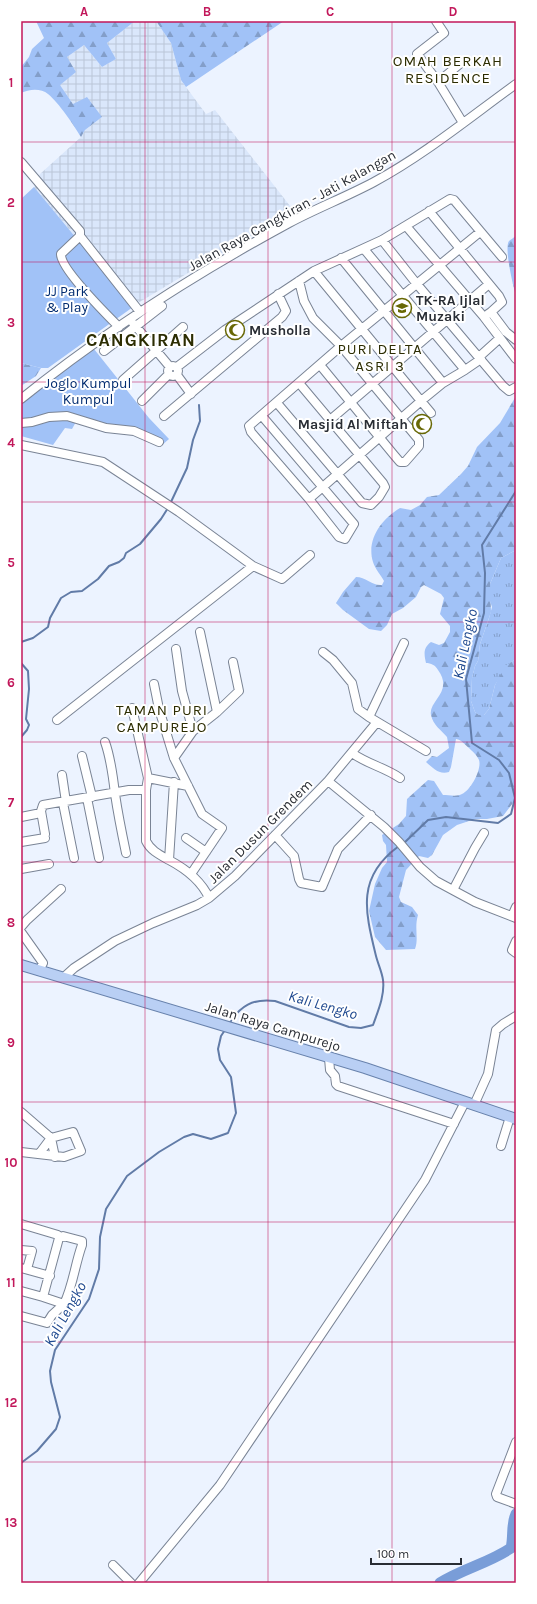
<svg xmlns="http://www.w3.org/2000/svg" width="537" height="1604" viewBox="0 0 537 1604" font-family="Karla,sans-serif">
	<defs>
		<pattern id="industrial-grid" width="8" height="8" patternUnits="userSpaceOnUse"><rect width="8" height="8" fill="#dae7fb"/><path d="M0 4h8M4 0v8" fill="none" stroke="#bbc6d8"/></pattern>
		<pattern id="grass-tufts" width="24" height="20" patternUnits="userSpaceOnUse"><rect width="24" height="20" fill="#a1c2f7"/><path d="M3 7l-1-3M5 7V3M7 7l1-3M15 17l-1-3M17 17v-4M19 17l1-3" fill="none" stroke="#839ec9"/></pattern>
		<pattern id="forest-firs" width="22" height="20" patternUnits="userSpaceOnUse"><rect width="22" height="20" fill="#a1c2f7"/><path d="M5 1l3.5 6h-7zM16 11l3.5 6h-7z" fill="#839ec9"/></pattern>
	</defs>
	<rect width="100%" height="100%" fill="#ecf3ff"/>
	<path fill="url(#industrial-grid)" d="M135,21H156L171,43L181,80L186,87L206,114L215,110L294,211L193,270L138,303L133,307L34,187L40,174L81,137L85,130L102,117L73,104L60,85L67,57L84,45L102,67L116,59L107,43Z"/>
	<path fill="url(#grass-tufts)" d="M516,550V659L510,663L501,676L495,685L489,709L484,715H479L475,712L471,701L472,678L475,666L478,661L480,644L489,618L492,607L490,601V584L501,558Z"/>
	<path fill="url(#forest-firs)" d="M36,21H135L107,43L116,59L102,67L84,45L67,57L76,72L60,85L73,104L87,97L102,117L85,130L81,137C73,124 59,103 48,94C41,88 29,89 21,93V67L29,57L32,49L44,38Z
		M156,21H284L186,87L181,80L171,43Z
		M516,235V295C513,287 504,247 509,241C511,239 514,238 516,235Z
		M21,363L41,368L36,376L21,386Z
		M516,396V550L501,558L490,584L491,612L480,644L478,661L475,666L472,678L471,701L475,712L479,715H484L489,709L495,685L505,666L516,659V799L503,816L487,819H475L457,825L443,835L432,855L428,858L419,856L406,870L399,897L401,902L412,907L418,915C414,928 419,938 415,949L386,950L375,937L369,911L375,884L382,868L387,862L386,845L383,841L382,835L399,824L406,816L407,799L428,780L434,781L443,795C449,795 457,797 462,794C471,790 482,769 479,760C477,755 472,751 469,748C464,744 462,740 456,739L451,767L449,772C439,775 433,768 426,762L432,756L437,757L449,748L447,737C441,730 433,725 431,715C428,701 454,692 438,670C435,665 431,663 426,663C424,654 423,648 431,642L439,645L444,643L450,632V626L440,614L444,598L441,594L424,585L421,587L416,597L403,608L392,614L387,625L381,631L369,629L343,610L336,603L343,592L356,577C366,577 372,586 382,585L384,581C381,575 375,569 373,562C366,539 382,519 400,508L411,510L420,505L427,497L439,495L461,474L468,466L477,447L500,423Z"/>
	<path fill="#a1c2f7" d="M34,187L133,307L48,368H41L21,363V199Z
		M94,349L149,418L169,439L161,446L142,437L77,420L72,429L65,428L53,445L21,436V403L60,373Z"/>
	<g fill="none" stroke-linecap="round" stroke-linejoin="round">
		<path stroke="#617ba7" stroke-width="2" d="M170,504L187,468L193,440L200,421L199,405
			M21,642L33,638L48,627L50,618L61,598L71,592L82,591L98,579L109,566L119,562L124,558L126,553L140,544L161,519L168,508
			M21,663L28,671L29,689L26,719L29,725L27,730L21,737
			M403,844L428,820L446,817L498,823L511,814L515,798L509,773L499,760L472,743L466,679L484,613L485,573L482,545L516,491
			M229,1024C240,1006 253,998 275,1001L349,1027L361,1028L373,1025C378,1011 385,995 383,980C382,972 378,964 376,956C365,911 356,877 399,846
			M21,1463L37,1451L56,1429L60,1417L51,1382L50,1371L55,1350L89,1299L99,1269L100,1237L106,1209L127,1176L159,1152L184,1137L193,1134L211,1139L228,1133L236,1113L231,1077L220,1060L218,1049L221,1036L225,1030"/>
		<path stroke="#799dd8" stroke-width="11" d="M440,1583C462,1569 489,1563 511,1548C514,1537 511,1524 516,1514"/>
		<g stroke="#7a8495" stroke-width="10">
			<path id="minor" d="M436,21L444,33L417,54L438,82L463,123
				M438,82L461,63
				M21,162L80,231V236L61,254C60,268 107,315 119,327
				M429,211L499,296L502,302L491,312
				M406,226L484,317L516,359
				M80,236L140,312
				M382,240L416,283L503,386L509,391L516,387
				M364,249L465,370L481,359
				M341,258L443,383L465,370
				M314,271L421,401L443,383
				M299,281L304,301L313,318L341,346L419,440V446L405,462H400L394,455L320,365
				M488,314L491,312L506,332L516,340
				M133,323L170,367
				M104,351L162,306
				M479,357L500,338
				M168 371a5 5 0 1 1 10 0a5 5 0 1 1-10 0Z
				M177,367L225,330L314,271L382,240L450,199L454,200L502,257
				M177,375L191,394
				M123,380L183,327
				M21,399C104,332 195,274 289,223C317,208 346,197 374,182C424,155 469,118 516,84
				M142,401L169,374
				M277,403L362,503L371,505L379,497L385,487L383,483L299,383
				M164,416L282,317L286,311L278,294
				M262,416L354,524L345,539L339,537L309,499L251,432L249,426L341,346L480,232
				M330,420L489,284
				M21,423L32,422L49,417L67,416L106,428L134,431L159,442
				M21,445L103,462L179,512L253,566L282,579L310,555
				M309,499L421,401L431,413
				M200,632L217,712
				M176,649L182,691L193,731
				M323,652L333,660L352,683L358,709L369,717L426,751
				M154,684L159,709L174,758L202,814L222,828L191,874
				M132,708L148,778L146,790V841C151,851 160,855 169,860C186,869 201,880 209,898
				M369,717L404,643
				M57,720L253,566
				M105,742C111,759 113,776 115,794C118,814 122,834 126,853
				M352,753C367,764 384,767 400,778
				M82,756L92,797
				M174,758L193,731L217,712L239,691L233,662
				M62,775L66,802
				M148,778L188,786
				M328,781L377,722
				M87,798L99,858
				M63,803L74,858
				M21,817L36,814
				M45,834L41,811L43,805L129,790H146
				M275,835L294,856L299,879L301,883L322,887L338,849L371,815
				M186,838L206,852
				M21,842L45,838
				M169,860L174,782
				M21,869L49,864
				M453,890L475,848L484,833
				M512,916L516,907
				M21,927L27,920L61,889
				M21,932L43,963L39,971
				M516,941L512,950L516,953
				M63,978L74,968L115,941L153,923L197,905L209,898L235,876L328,781L384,827L399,842L420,867L436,881L475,902L516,918
				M329,1058L330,1070L335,1076L336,1084L338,1086L454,1124
				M474,1105L488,1074L496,1030L503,1024L516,1016
				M21,1112L51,1138L55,1157
				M501,1146L510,1117
				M21,1152L64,1157L81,1151L73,1132L51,1138L39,1154
				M21,1224L58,1235L59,1238L43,1297L21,1291
				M59,1238L63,1236L82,1241V1245C75,1264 73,1286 64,1304
				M21,1250L32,1251L27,1269
				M21,1268L50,1276
				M21,1316L47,1323L52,1315L64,1304L43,1297
				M516,1442L496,1494L497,1497L516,1504
				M113,1565L131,1583
				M139,1583L220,1485L425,1180L465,1102"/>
		</g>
		<g stroke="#6882ac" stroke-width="12">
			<path id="major" d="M21,965L365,1068L516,1119"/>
		</g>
		<use href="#minor" stroke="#fff" stroke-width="8"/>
		<use href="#major" stroke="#b9cff4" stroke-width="10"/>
	</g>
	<path fill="none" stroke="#c2185b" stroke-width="1" stroke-opacity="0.55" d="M145,21V1583M268,21V1583M392,21V1583M21,142H516M21,262H516M21,382H516M21,502H516M21,622H516M21,742H516M21,862H516M21,982H516M21,1102H516M21,1222H516M21,1342H516M21,1462H516"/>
	<defs>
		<g id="school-ring" transform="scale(1)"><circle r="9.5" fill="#fff" stroke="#686805" stroke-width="1.5"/><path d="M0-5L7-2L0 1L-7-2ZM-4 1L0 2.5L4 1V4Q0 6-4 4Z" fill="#686805"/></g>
		<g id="mosque-ring" transform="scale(1)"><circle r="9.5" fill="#fff" stroke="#686805" stroke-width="1.5"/><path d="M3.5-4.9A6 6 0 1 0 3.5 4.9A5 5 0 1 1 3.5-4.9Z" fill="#686805"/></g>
	</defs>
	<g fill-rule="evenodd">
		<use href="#school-ring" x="402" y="308"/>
		<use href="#mosque-ring" x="235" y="330"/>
		<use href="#mosque-ring" x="422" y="424"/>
	</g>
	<g text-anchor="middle" stroke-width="4" stroke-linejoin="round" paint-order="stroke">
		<g font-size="14" fill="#292d34" stroke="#fff">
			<text transform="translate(292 210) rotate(-29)" y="5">Jalan Raya Cangkiran - Jati Kalangan</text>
			<text transform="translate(260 831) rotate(-45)" y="5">Jalan Dusun Grendem</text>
			<text transform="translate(273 1026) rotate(17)" y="5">Jalan Raya Campurejo</text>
		</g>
		<g font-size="14" fill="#022c70" stroke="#fff">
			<text x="67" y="296">JJ Park<tspan x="67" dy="16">&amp; Play</tspan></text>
			<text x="88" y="388">Joglo Kumpul<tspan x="88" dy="16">Kumpul</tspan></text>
		</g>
		<g font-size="14" font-weight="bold" fill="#292d34" stroke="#fff" text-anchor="start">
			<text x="416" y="305">TK-RA Ijlal<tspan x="416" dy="16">Muzaki</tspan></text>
			<text x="249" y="335">Musholla</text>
			<text x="408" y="429" text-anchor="end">Masjid Al Miftah</text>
		</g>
		<g font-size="15" letter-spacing="1" fill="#2c2d02" stroke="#fff">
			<text x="448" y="66">OMAH BERKAH<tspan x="448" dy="17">RESIDENCE</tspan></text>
			<text x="380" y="354">PURI DELTA<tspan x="380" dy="17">ASRI 3</tspan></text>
			<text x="162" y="715">TAMAN PURI<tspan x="162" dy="17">CAMPUREJO</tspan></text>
		</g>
		<g font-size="15" font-style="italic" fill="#204a90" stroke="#fff">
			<text transform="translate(465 644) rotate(-78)" y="5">Kali Lengko</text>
			<text transform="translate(323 1005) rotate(16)" y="5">Kali Lengko</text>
			<text transform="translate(65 1314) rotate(-61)" y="5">Kali Lengko</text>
		</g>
		<g font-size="18" font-weight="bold" letter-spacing="1" fill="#2c2d02" stroke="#fff">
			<text x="141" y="346">CANGKIRAN</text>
		</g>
	</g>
	<rect width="537" height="1604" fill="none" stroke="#ffffff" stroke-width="44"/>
	<path d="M371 1558v6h90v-6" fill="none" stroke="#292d34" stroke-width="2"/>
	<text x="377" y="1558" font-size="12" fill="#292d34" stroke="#ffffff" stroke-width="3" paint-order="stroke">100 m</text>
	<rect x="22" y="22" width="493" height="1560" fill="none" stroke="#c2185b" stroke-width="1.5"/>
	<g font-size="13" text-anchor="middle" font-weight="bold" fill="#c2185b">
		<text x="84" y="16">A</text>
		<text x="207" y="16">B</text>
		<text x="330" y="16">C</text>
		<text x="453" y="16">D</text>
		<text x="11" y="87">1</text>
		<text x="11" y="207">2</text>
		<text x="11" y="327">3</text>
		<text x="11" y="447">4</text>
		<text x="11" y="567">5</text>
		<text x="11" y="687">6</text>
		<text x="11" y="807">7</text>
		<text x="11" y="927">8</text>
		<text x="11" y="1047">9</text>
		<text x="11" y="1167">10</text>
		<text x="11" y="1287">11</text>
		<text x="11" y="1407">12</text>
		<text x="11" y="1527">13</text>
	</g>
</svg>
